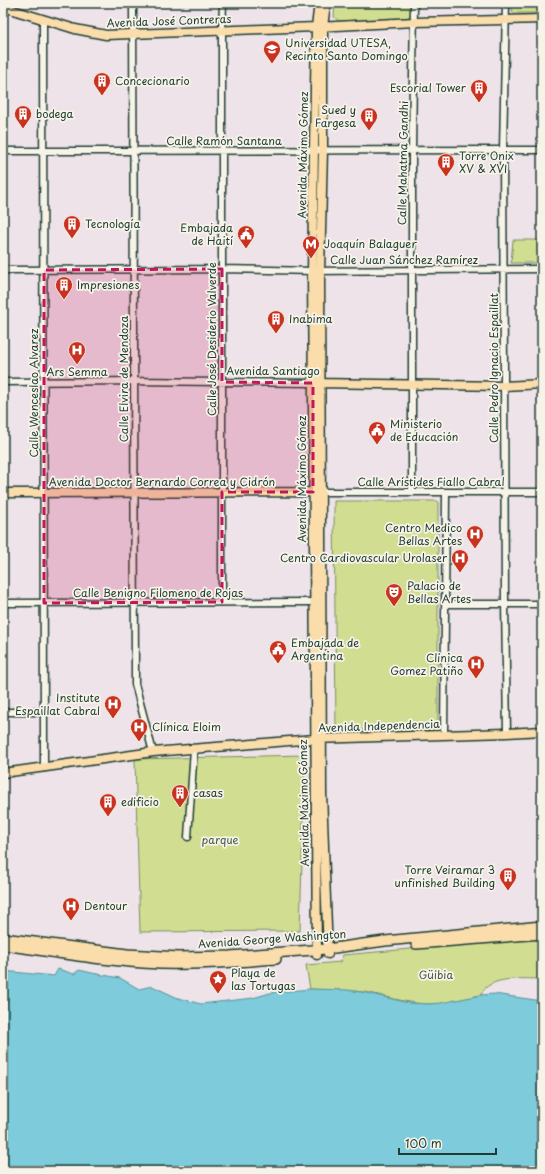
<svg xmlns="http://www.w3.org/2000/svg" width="545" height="1174" viewBox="0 0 545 1174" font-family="'Playpen Sans',sans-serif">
	<rect width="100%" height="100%" fill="#eee3e9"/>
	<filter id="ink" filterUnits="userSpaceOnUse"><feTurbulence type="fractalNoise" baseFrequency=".025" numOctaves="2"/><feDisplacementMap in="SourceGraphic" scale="8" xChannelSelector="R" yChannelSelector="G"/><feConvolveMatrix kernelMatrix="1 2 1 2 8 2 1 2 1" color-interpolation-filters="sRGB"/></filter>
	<g filter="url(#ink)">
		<path fill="#d1de91" stroke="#788e62" d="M335,3H411V15L407,18L339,21L334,17Z
			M511,3H542V13H513Z
			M513,240H542V263H511Z
			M334,501H438V730H336Z
			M305,755L300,931L140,932L135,759Z
			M542,937V979C525,979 488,975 481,995C463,999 445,1005 426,1004C405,1003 386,996 365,992C347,990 328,990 310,989L306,965L340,962L343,955Z"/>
		<path fill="#7dcbdb" stroke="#579298" d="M58,969L74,974L79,970L92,973L120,978L139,989L152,986L178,998L201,1004L253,998L270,993L310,989L348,990L367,993L409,1003L428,1004L441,1003L481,995L494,994L542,1001V1171H3V971L54,976Z"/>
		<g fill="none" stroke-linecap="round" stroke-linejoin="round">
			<g stroke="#1f3d34" stroke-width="9">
				<path id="minor" d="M133,3L135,684L153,752
					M506,3L503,150L505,603L507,733
					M43,19L44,768
					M3,151L542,150
					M3,270L222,269L312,271L542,269
					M3,382L135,381L313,383
					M321,492H542
					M412,492V150L414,3
					M222,602V31L223,3
					M3,603L314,602
					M445,604H542
					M3,712H44
					M444,735L446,492
					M188,837L194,749"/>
			</g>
			<g stroke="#1f3d34" stroke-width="11">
				<path id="major" d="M326,3L323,27V150L320,271L322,793L328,954
					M3,7L75,29L106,35L316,27L415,22L542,19
					M316,383L504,386L542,384
					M3,493L318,492
					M3,773L153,752L241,745L314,739L507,733L542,731
					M317,955L312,271L316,27L319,3"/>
			</g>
			<g stroke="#1f3d34" stroke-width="12">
				<path id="highway" d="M3,938L127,954L179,957L230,956L327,949L385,941L542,926
					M416,944L542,934
					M3,945C55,952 108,962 160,964C199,965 238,962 276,959"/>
			</g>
			<use href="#minor" stroke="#f7f3e8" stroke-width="6"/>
			<use href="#major" stroke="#fbddab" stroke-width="8"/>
			<use href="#highway" stroke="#fbddab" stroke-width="9"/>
		</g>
	</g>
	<path fill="#c2185b" fill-opacity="0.2" stroke="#c2185b" stroke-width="3" stroke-dasharray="8 5" stroke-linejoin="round" d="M222,269V382L313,383V492H222V602L44,603V270Z"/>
	<defs>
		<g id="university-pin" transform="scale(0.9)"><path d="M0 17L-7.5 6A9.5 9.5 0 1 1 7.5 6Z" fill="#c8321e" stroke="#f7f3e8"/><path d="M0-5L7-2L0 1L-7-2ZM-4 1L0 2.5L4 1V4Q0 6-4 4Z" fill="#fff"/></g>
		<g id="building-pin" transform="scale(0.9)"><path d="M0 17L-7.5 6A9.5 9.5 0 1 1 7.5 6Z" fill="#c8321e" stroke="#f7f3e8"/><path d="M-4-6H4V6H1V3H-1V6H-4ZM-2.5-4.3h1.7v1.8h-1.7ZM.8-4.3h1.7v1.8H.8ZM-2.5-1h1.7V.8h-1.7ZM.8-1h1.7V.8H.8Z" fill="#fff"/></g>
		<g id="civic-pin" transform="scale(0.9)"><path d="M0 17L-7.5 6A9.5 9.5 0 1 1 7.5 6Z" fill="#c8321e" stroke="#f7f3e8"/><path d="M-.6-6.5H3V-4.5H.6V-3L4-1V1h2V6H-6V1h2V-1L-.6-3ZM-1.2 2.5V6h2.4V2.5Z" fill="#fff"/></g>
		<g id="metro-pin" transform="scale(0.9)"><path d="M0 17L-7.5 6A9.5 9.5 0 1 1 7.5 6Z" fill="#c8321e" stroke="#f7f3e8"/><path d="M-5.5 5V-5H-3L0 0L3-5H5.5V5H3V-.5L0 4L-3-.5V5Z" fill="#fff"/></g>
		<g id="hospital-pin" transform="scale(0.9)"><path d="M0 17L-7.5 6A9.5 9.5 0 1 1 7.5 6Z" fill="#c8321e" stroke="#f7f3e8"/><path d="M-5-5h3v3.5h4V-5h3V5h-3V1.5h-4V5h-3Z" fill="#fff"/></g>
		<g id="theatre-pin" transform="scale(0.9)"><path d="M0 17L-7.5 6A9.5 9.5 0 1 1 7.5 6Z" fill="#c8321e" stroke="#f7f3e8"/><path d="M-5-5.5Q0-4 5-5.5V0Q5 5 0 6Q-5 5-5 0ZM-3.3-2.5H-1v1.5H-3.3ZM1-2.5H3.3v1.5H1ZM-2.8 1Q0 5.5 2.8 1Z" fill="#fff"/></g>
		<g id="sight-pin" transform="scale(0.9)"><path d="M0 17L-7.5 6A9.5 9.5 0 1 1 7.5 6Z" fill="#c8321e" stroke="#f7f3e8"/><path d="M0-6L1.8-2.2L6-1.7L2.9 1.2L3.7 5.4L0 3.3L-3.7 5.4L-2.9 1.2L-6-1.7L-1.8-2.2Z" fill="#fff"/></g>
	</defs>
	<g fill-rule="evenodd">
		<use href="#university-pin" x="272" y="49"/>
		<use href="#building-pin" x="102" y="81"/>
		<use href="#building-pin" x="479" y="88"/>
		<use href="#building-pin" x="23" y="114"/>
		<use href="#building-pin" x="369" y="116"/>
		<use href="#building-pin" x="446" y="162"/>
		<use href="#building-pin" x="72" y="224"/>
		<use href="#civic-pin" x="246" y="234"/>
		<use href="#metro-pin" x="311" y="244"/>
		<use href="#building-pin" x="64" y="285"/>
		<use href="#building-pin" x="276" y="319"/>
		<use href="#hospital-pin" x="77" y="350"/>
		<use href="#civic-pin" x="377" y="430"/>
		<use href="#hospital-pin" x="475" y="534"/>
		<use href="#hospital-pin" x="460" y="558"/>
		<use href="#theatre-pin" x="394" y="592"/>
		<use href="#civic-pin" x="278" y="649"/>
		<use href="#hospital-pin" x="476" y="664"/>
		<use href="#hospital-pin" x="113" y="704"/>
		<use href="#hospital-pin" x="139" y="727"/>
		<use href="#building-pin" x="180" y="793"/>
		<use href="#building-pin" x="108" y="802"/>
		<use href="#building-pin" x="508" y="876"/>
		<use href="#hospital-pin" x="71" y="906"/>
		<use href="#sight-pin" x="218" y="979"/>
	</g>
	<g text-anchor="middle" stroke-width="3.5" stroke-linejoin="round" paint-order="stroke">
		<g font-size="11" fill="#1f3d34" stroke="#f7f3e8">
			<text transform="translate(169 21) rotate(-2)" y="4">Avenida José Contreras</text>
			<text x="224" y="145">Calle Ramón Santana</text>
			<text transform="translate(303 155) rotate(-89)" y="4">Avenida Máximo Gómez</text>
			<text transform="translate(403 163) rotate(-89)" y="4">Calle Mahatma Gandhi</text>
			<text x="404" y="264">Calle Juan Sánchez Ramírez</text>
			<text transform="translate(212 339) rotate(-90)" y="4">Calle José Desiderio Valverde</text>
			<text transform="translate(494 368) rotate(-90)" y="4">Calle Pedro Ignacio Espaillat</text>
			<text x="273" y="375">Avenida Santiago</text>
			<text transform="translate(124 379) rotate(-90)" y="4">Calle Elvira de Mendoza</text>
			<text transform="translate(34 393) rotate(-90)" y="4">Calle Wenceslao Alvarez</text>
			<text transform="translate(302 479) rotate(-90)" y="4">Avenida Máximo Gómez</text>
			<text x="162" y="486">Avenida Doctor Bernardo Correa y Cidrón</text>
			<text x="431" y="486">Calle Arístides Fiallo Cabral</text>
			<text x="158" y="597">Calle Benigno Filomeno de Rojas</text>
			<text transform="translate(379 726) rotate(-2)" y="4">Avenida Independencia</text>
			<text transform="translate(304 803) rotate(-91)" y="4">Avenida Máximo Gómez</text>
			<text transform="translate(272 939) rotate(-4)" y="4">Avenida George Washington</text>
		</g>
		<g font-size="11" fill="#1f3d34" stroke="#f7f3e8" text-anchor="start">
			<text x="285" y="47">Universidad UTESA,<tspan x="285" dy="13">Recinto Santo Domingo</tspan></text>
			<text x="115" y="85">Concecionario</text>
			<text x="466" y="92" text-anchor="end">Escorial Tower</text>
			<text x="356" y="114" text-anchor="end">Sued y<tspan x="356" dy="13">Fargesa</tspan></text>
			<text x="36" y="118">bodega</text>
			<text x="459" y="160">Torre Onix<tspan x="459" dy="13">XV &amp; XVI</tspan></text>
			<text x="85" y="228">Tecnología</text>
			<text x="233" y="232" text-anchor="end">Embajada<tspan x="233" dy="13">de Haití</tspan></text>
			<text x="324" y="248">Joaquín Balaguer</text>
			<text x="77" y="289">Impresiones</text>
			<text x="289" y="323">Inabima</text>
			<text x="77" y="376" text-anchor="middle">Ars Semma</text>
			<text x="390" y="428">Ministerio<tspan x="390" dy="13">de Educación</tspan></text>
			<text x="462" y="532" text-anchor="end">Centro Medico<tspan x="462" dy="13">Bellas Artes</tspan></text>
			<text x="447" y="562" text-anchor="end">Centro Cardiovascular Urolaser</text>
			<text x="407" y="590">Palacio de<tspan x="407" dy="13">Bellas Artes</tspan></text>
			<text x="291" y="647">Embajada de<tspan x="291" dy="13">Argentina</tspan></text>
			<text x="463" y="662" text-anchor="end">Clinica<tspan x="463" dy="13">Gomez Patiño</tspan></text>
			<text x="100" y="702" text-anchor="end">Institute<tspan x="100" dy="13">Espaillat Cabral</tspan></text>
			<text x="152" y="731">Clínica Eloim</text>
			<text x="193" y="797">casas</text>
			<text x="121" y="806">edificio</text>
			<text x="495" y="874" text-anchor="end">Torre Veiramar 3<tspan x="495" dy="13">unfinished Building</tspan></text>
			<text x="84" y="910">Dentour</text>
			<text x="231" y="977">Playa de<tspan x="231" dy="13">las Tortugas</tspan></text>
		</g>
		<g font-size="11" fill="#435d47" stroke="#f7f3e8">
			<text x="220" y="844">parque</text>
			<text x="436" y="979">Güibia</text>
		</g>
	</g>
	<rect width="545" height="1174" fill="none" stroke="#f7f3e8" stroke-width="16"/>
	<rect x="8" y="8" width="529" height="1158" fill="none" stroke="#1f3d34" stroke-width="1.5" filter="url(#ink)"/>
	<path d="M399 1148v6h97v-6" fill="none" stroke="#1f3d34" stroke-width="2"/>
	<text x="405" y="1148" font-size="12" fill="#1f3d34" stroke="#f7f3e8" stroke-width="3" paint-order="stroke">100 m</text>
</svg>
